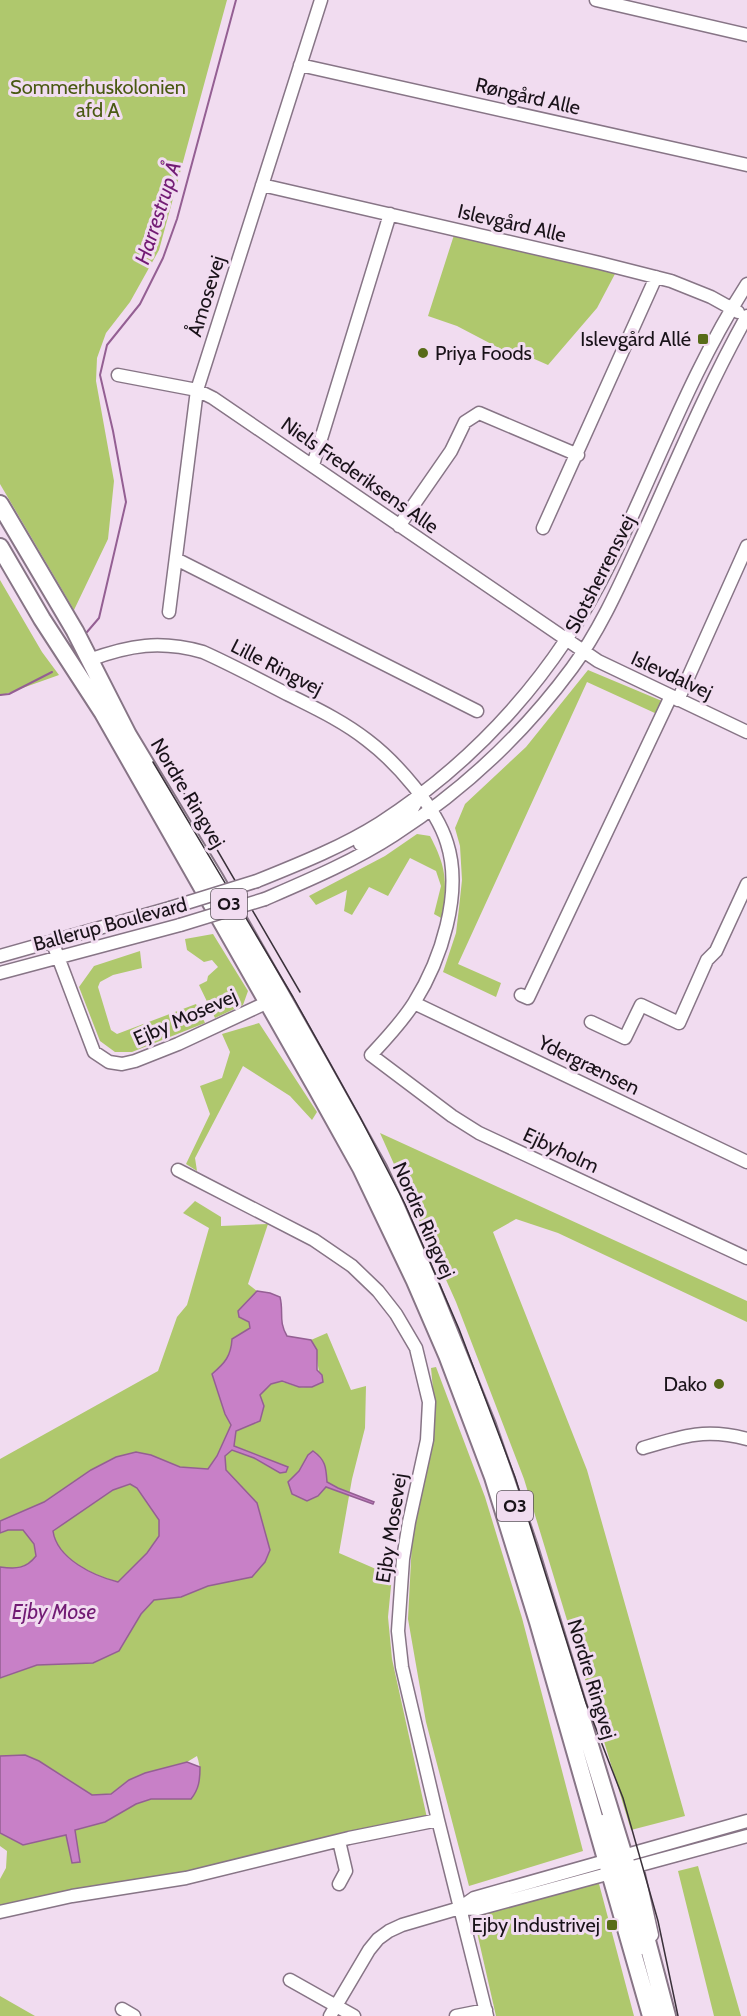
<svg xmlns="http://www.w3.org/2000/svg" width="747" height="2016" viewBox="0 0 747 2016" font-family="Cabin,sans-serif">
	<rect width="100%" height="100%" fill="#f1dcf0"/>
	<path fill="#afc86d" d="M0,0H227L159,250L130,302L106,333L97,358L96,381L114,481L108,539L74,610L0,484Z
		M454,235L616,272L597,308L548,365L523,354L520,359L457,326L428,316Z
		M0,580L42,652L59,675L0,696Z
		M588,670L662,701L657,714L587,682L458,964L501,983L496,997L443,972L456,933L459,908L462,880L460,846L455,828L465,804L526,747Z
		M417,834L430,836C448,870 446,882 443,919L434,914L441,886L436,871L410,858L388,896L369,887L352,915L344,911L347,890L316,905L309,896L385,856Z
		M213,934L248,991L243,1005L215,1018L199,985L207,981L208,976L218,967L212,960L204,962L187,950L185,939Z
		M140,951L142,968L113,975L100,982L98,987L111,1030L117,1034L196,1004L205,1023L132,1052H115L100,1041L79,987L94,966Z
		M259,1023L317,1112L312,1120L290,1096L243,1066L195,1158L197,1171L186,1164L210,1114L200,1086L222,1078L230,1052L222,1034Z
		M380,1133L747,1301V1322L558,1233L516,1219L493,1232L587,1470L685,1816L631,1830L524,1479L456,1302Z
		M195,1201L221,1217V1226L268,1224L248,1284L257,1291L238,1311L239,1317L249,1322L250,1329L232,1339C231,1356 225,1363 212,1374L225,1414L232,1425L217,1456L208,1469L180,1467L151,1455L116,1457L91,1470L44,1502L0,1521V1459L158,1371L177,1317L187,1305L209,1228L183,1213Z
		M327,1333L351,1390L366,1386L365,1428L352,1479L339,1553L392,1576L388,1617L392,1659L427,1818L142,1881L0,1909V1879L6,1868L7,1851L0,1846V1833L23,1845L66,1835L72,1863L80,1862L74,1830L105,1822L136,1804L151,1799H191C201,1786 202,1771 197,1756L187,1762L145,1773L129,1780L111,1794L92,1795L39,1761L25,1755L0,1756V1678L37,1665L93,1663L119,1651L141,1614L154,1600L181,1597L208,1586L252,1576L265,1562L270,1550L257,1503L226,1470L225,1456C236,1444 231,1445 236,1431C240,1420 263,1387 273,1383C284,1379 290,1386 300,1387C309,1388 316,1385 323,1382C315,1367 320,1354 311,1340Z
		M436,1367L485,1497L522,1618L583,1851L469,1886L426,1722L408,1619L412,1541L433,1434L434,1400L431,1368Z
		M130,1484L137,1488L159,1520V1536L147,1553L119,1582C94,1576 57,1559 53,1531L113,1490Z
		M8,1530H23L34,1544L36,1556C26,1569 16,1569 0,1567V1533Z
		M698,1866L741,2016H714L678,1871Z
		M598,1880L634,2016H496L476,1928L484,1914Z
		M0,1996L35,2016H0Z"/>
	<path fill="#c880c7" stroke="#945f93" stroke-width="1.5" fill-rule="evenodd" d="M257,1291L270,1293L280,1297C284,1313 278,1321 287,1336L311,1340L317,1350V1370L322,1375L323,1382L312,1387H299L282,1381L271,1384L260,1395L264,1406L260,1421L236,1431L234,1446L288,1467L286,1472L280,1473L254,1458L232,1450L225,1456L226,1470L257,1503L270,1550L265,1562L252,1577L208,1586L181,1597L154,1600L141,1614L119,1651L93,1663L37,1665L0,1678V1567C16,1569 26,1569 36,1556L34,1544L23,1530H8L0,1533V1521L44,1502L91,1470L116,1457L136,1452L151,1455L180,1467L208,1469L217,1456L231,1425L225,1414L212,1374C225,1363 231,1356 232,1339L250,1328L249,1322L239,1317L238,1311ZM130,1484L137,1488L159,1520V1536L147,1553L118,1582C94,1576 57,1559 53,1531L113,1490Z
		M313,1451C326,1460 326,1468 327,1482L338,1488L374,1502L373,1504L326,1487L318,1496L307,1501L292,1494L288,1482L299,1471L308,1455Z
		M25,1755L39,1761L92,1795L111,1794L129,1780L145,1773L187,1762L200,1767C200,1780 199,1789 191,1799H151L136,1804L105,1822L75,1830L80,1862L72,1863L66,1835L23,1845L0,1833V1756Z"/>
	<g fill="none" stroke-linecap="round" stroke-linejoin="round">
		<path stroke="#945f93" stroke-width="2" d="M87,632L99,618L126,502L113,431L100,375L107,345L140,304L163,258L177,219L236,0
			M0,695L9,694L52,672"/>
		<g stroke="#877586" stroke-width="15">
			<path id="minor" d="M596,0L747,35
				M300,65L747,165
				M262,185L600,263L671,281L711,297L738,312
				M118,375L197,390L213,398L598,661L747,732
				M313,465L390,214
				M399,526L451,451L465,422L479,413L578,455
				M543,528L656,277
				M176,559L477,711
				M169,612L197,390L321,0
				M89,660C130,645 160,640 203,652C232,665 260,680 289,695C315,708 343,721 367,740C396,762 436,807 447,843C463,893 441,960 414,1003C402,1022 386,1039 371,1055L452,1116L479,1133L747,1258
				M678,700L747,546
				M360,844L410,813L418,799
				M257,881C299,864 342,847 380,823C479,759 557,671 609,565C655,472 690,372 747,284
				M265,899C309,880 354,861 394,835C462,791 524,733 572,668C603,626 624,575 646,528C678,457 709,384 747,316
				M52,941L94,1052L109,1062L122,1064L135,1061L178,1044L268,1002
				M0,956L170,908
				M0,973L180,925
				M521,995L528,998L671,696
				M414,1003L747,1162
				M591,1022L625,1038L641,1005L679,1023L707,960L716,951L747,884
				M178,1170L314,1240L352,1266L378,1291L396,1314L416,1348L429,1402L427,1440L409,1522L403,1559L398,1631L402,1667L438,1820L487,2016
				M643,1448C682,1436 706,1428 747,1439
				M603,1821L616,1857L620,1862
				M339,1841L346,1871L339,1884
				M615,1867L619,1872L641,1948
				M637,1867L652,1935
				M460,1908L474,1898L747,1821
				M0,1912L72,1896L186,1878L349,1838L438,1820
				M290,1980L354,2016
				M122,2009L134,2016
				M330,2016L369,1950L378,1939L389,1931L402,1925L460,1908L478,1909L747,1836
				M456,2016L486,2010"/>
		</g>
		<g stroke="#877586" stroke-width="20">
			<path id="major" d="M0,504L75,631L128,735L215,879L320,1064L378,1168L392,1198L428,1280L487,1425L529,1547L628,1869L667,2016
				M0,547L42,619L103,713L317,1089L361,1168L415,1281L447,1355L493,1477L538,1622L651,2016"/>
		</g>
		<use href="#minor" stroke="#fff" stroke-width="12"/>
		<use href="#major" stroke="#fff" stroke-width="16"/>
		<path stroke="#3a313a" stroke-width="1.5" d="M153,762L293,997L360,1117L405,1204L459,1329L515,1477L586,1703L623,1798L658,1921L678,2016
			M184,793L300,992"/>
		<g stroke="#877586" stroke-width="15" stroke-linecap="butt">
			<path id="minor-bridge" d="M170,908L257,881
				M180,925L265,899"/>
		</g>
		<use href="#minor-bridge" stroke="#fff" stroke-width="12"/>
	</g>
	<g fill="#586b18" stroke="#f1dcf0" stroke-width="2">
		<rect x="697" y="333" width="12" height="12" rx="3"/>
		<circle cx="423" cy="353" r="6"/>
		<circle cx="719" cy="1384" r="6"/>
		<rect x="606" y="1919" width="12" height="12" rx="3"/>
	</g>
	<g text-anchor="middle" stroke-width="6" stroke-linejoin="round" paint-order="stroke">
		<g fill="#f1dcf0" stroke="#5a4f5a" stroke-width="1.5">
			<rect x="211" y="889" width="36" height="30" rx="4.5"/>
			<rect x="497" y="1491" width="36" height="30" rx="4.5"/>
		</g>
		<g font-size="18" font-weight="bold" fill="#191219">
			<text x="229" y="910">O3</text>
			<text x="515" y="1512">O3</text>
		</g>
		<g font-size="20" fill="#495912" stroke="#f1dcf0">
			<text x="98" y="94">Sommerhuskolonien<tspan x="98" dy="23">afd A</tspan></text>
		</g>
		<g font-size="20" fill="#191219" stroke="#f1dcf0">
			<text transform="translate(528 96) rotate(13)" y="7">Røngård Alle</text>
			<text transform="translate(512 223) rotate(13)" y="7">Islevgård Alle</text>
			<text transform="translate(206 296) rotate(-73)" y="7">Åmosevej</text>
			<text transform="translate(360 475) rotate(35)" y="7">Niels Frederiksens Alle</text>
			<text transform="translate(600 574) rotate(-63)" y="7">Slotsherrensvej</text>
			<text transform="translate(277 667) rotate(27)" y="7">Lille Ringvej</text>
			<text transform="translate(672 675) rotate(25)" y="7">Islevdalvej</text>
			<text transform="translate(188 793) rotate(59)" y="7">Nordre Ringvej</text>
			<text transform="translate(110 924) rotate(-15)" y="7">Ballerup Boulevard</text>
			<text transform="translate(185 1017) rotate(-24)" y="7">Ejby Mosevej</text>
			<text transform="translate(589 1065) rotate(26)" y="7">Ydergrænsen</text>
			<text transform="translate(561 1150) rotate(25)" y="7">Ejbyholm</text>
			<text transform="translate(424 1220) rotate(66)" y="7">Nordre Ringvej</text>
			<text transform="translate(391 1528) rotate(-81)" y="7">Ejby Mosevej</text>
			<text transform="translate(592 1679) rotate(73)" y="7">Nordre Ringvej</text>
		</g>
		<g font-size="20" fill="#191219" stroke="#f1dcf0" text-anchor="end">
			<text x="691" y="346">Islevgård Allé</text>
			<text x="435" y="360" text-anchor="start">Priya Foods</text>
			<text x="707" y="1391">Dako</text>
			<text x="600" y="1932">Ejby Industrivej</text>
		</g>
		<g font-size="21" font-style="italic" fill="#721b74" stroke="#f1dcf0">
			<text transform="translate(158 213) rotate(-72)" y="7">Harrestrup Å</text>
			<text x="54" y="1619">Ejby Mose</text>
		</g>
	</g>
</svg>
